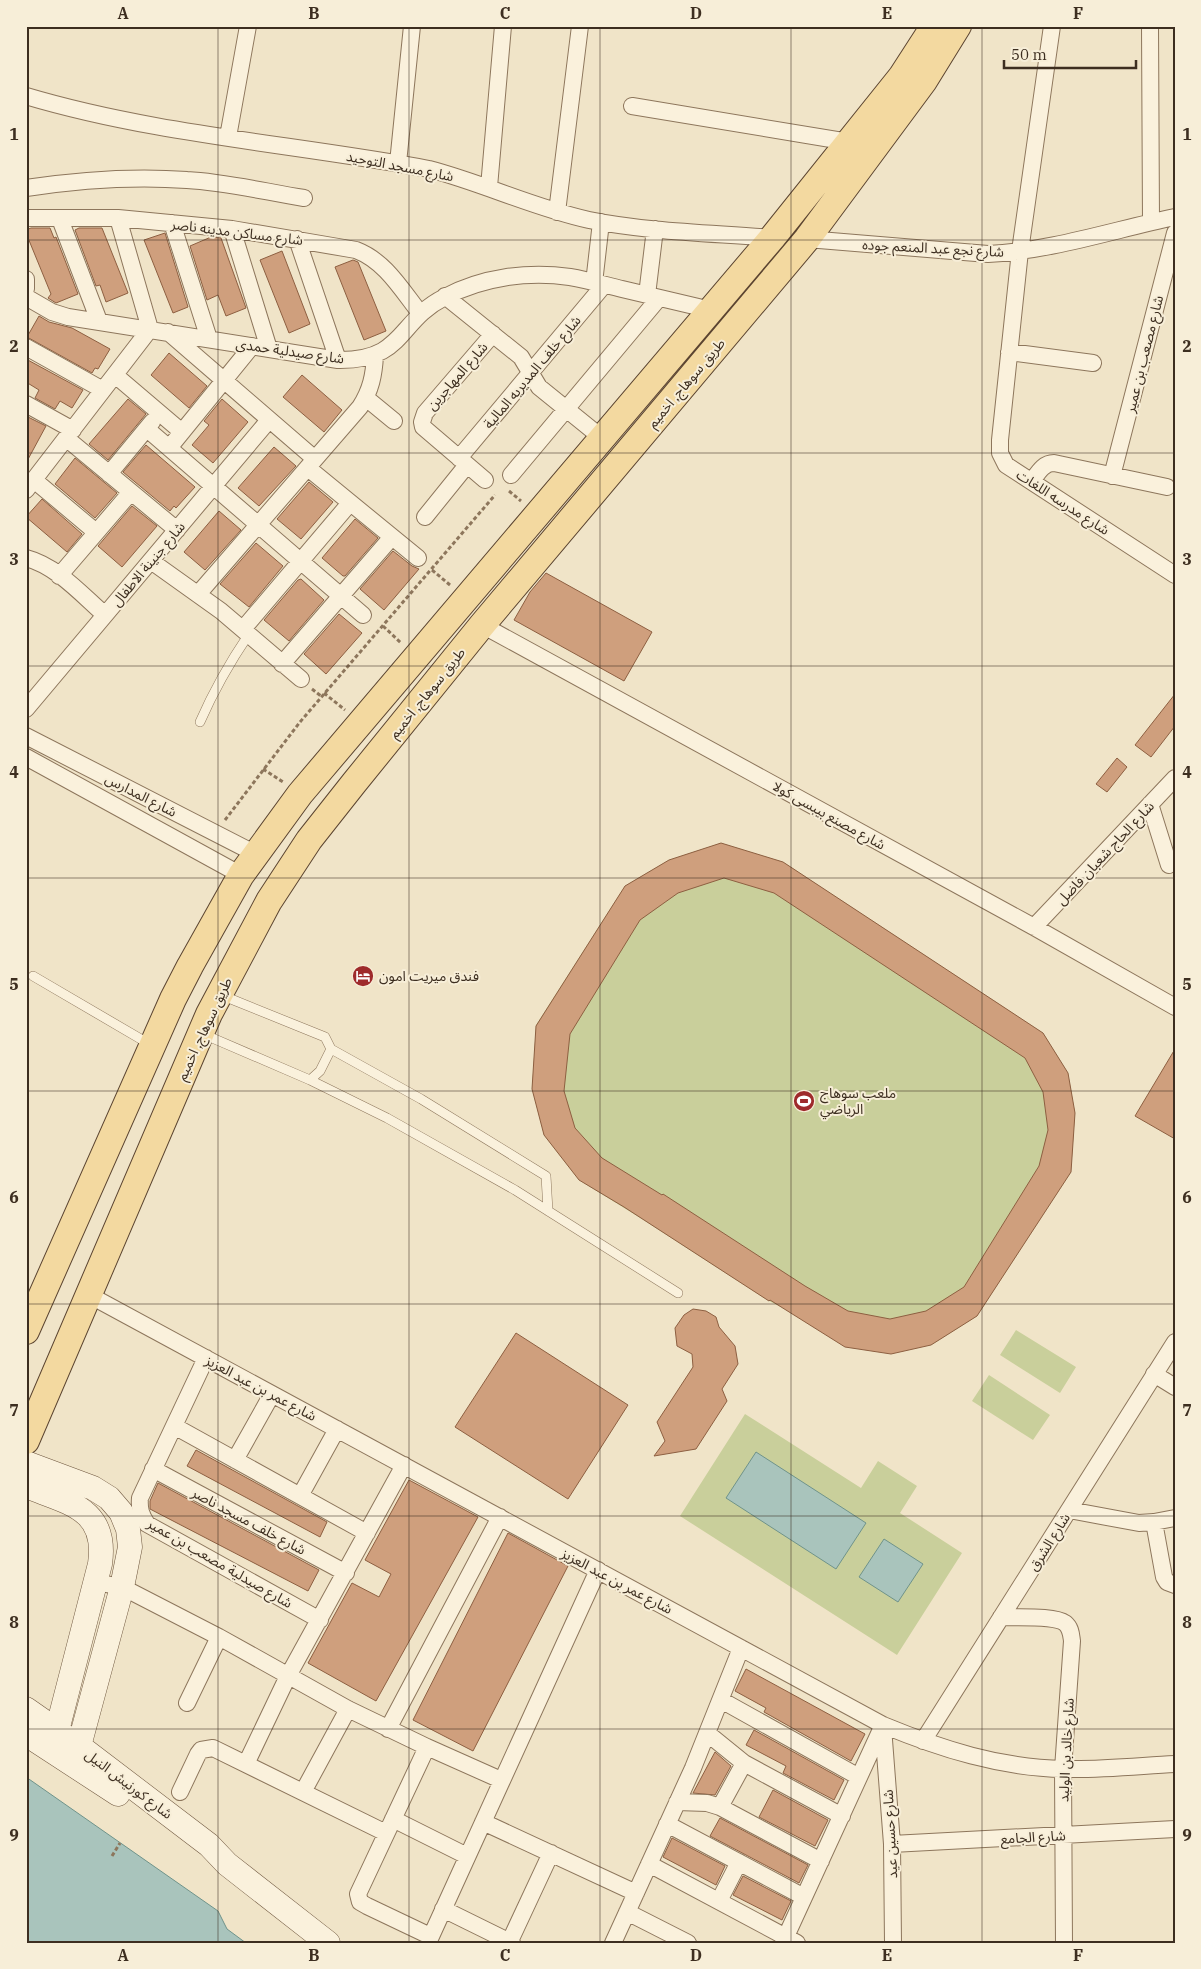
<svg xmlns="http://www.w3.org/2000/svg" width="1201" height="1969" viewBox="0 0 1201 1969" font-family="'IBM Plex Serif','Noto Sans Arabic',serif">
	<rect width="100%" height="100%" fill="#f0e4c8"/>
	<path fill="#c9cf9b" d="M721,843L783,862L1043,1033L1068,1073L1075,1113L1071,1172L977,1316L931,1345L789,1311L769,1301L645,1221L579,1180L544,1135L532,1089L536,1025L625,886L669,860Z
		M1016,1330L1076,1367L1060,1393L1000,1355Z
		M989,1375L1050,1415L1033,1440L972,1401Z
		M745,1414L861,1488L878,1461L917,1486L900,1513L962,1553L897,1655L680,1516Z"/>
	<path fill="#a9c4bc" stroke="#6f938a" d="M756,1452L866,1523L836,1569L726,1498Z
		M884,1539L923,1564L898,1602L859,1577Z
		M26,1777L218,1911L227,1929L246,1943H26Z"/>
	<path fill="#cf9f7d" stroke="#8d5f41" fill-rule="evenodd" d="M31,228H50L54,238L56,237L78,294L56,303L48,298L51,294L26,233V230Z
		M79,228H102L128,293L106,302L100,285L96,286L75,230Z
		M165,233L188,307L173,313L144,240Z
		M211,237L221,238L246,308L226,316L218,295L207,300L190,246Z
		M282,251L310,324L289,333L260,260Z
		M353,260L358,262L386,331L364,340L335,267Z
		M39,316L49,322L72,328L110,349L98,369L95,368L92,373L27,337Z
		M169,353L207,386L189,408L151,375Z
		M26,359L83,390L72,408L60,401L55,409L35,398L39,390L26,382Z
		M302,375L342,410L324,432L283,397Z
		M128,399L146,414L108,460L89,444Z
		M222,399L248,422L213,463L192,445L209,425L204,421Z
		M26,416L46,426L26,463Z
		M146,445L195,487L176,508L174,506L170,511L123,472Z
		M274,447L296,466L259,506L238,488Z
		M75,458L117,493L95,518L55,484Z
		M309,482L333,502L301,539L277,519Z
		M42,499L82,534L67,552L26,517Z
		M132,506L157,526L122,567L98,546Z
		M219,511L241,530L205,570L184,552Z
		M355,519L378,538L345,576H343L322,558Z
		M256,543L283,566L249,607L220,584Z
		M393,551L412,566L419,569L384,610L360,589Z
		M546,573L652,632L624,681L514,620L530,592Z
		M301,579L324,600L289,641L264,620L298,580Z
		M339,614L362,633L326,674L304,654Z
		M1175,694V726L1151,757L1135,745Z
		M1117,758L1127,767L1107,792L1096,784Z
		M721,843L783,862L1043,1033L1068,1073L1075,1113L1071,1172L977,1316L931,1345L891,1354L845,1347L770,1300L769,1301L624,1207L579,1180L544,1135L532,1089L536,1026L625,886L669,860ZM724,878L774,893L1025,1058L1043,1092L1048,1130L1039,1166L964,1287L926,1311L890,1319L848,1311L805,1286L663,1194L662,1195L602,1158L575,1128L564,1091L570,1034L640,920L678,893Z
		M1175,1049V1139L1135,1116Z
		M693,1309L706,1311L716,1317L719,1327L735,1346L738,1364L722,1389L727,1401L696,1449L654,1456L665,1441L657,1422L693,1367L692,1354L677,1346L675,1328L684,1315Z
		M516,1333L628,1405L568,1499L455,1427Z
		M196,1450L327,1522L320,1537L187,1466Z
		M409,1480L478,1517L376,1701L308,1663L352,1583L379,1597L391,1574L365,1560Z
		M158,1483L319,1570L308,1591L150,1509V1501Z
		M508,1533L568,1566L473,1751L413,1720Z
		M746,1669L865,1734L851,1761L764,1712L766,1708L735,1691Z
		M754,1730L844,1780L834,1800L783,1773L786,1766L746,1745Z
		M715,1752L731,1766L715,1795L693,1793Z
		M773,1790L828,1820L815,1846L759,1817Z
		M720,1818L808,1865L799,1883L710,1836Z
		M672,1838L725,1866L716,1885L663,1857Z
		M743,1876L791,1901L782,1920L733,1895Z"/>
	<g fill="none" stroke-linecap="round" stroke-linejoin="round">
		<g stroke="#8d765c" stroke-width="10">
			<path id="service" d="M200,722C214,690 230,662 249,634
				M33,976L151,1045
				M203,1034L310,1080L320,1071L331,1049L325,1037L221,995
				M331,1049L421,1099L546,1176L548,1211
				M310,1080L387,1118L515,1190L678,1293"/>
		</g>
		<g stroke="#8d765c" stroke-width="18">
			<path id="minor" d="M1052,26L1020,251L1000,440V453L1006,465L1175,575
				M1150,26L1151,222
				M26,96C157,135 295,144 429,169C483,183 534,208 589,220C649,232 711,233 772,238
				M632,106L849,142
				M228,137L248,26
				M398,163L412,26
				M489,187L503,26
				M26,188C79,180 133,176 187,180C226,182 266,192 304,198
				M557,212L580,26
				M26,218H118L232,229L356,250C385,261 401,289 420,313
				M60,219L99,321
				M172,223L209,339
				M232,229L269,349
				M297,239L338,360
				M807,239L988,254C1051,251 1113,230 1175,217
				M26,279V289
				M594,283L601,222
				M647,295L655,229
				M445,296L521,357L539,387L602,438
				M26,297L52,312L68,317L338,360C405,361 397,321 445,297C483,277 528,271 570,277C588,280 605,285 622,289C652,296 681,303 711,310
				M168,332L315,459
				M26,347L103,390
				M1009,352L1093,363
				M115,375L182,432
				M366,398L394,421
				M26,404L73,430
				M147,429L363,615
				M66,438L177,530
				M169,448L252,346
				M459,458L604,285
				M308,468L418,558
				M109,474L152,422
				M511,475L659,298
				M1112,476L1175,233
				M34,480L96,532
				M485,480L423,427L422,422L425,413L493,334
				M1032,481C1038,473 1043,463 1054,463L1167,487
				M26,490L150,329L118,218
				M425,517L467,465
				M26,558C57,566 82,595 105,615
				M151,561L221,611L301,679
				M59,576L131,492
				M199,593L360,407C371,390 374,375 375,355
				M482,625L1034,927L1175,1007
				M243,629L350,503
				M282,664L391,538
				M26,709L269,420
				M26,736L256,854
				M26,757L241,875
				M1150,804L1169,865
				M1034,927L1175,778
				M89,1295L883,1725C941,1749 1001,1768 1064,1769C1101,1770 1138,1766 1175,1764
				M206,1358L140,1498C139,1509 141,1515 147,1524L320,1620
				M1154,1374L1175,1387
				M174,1426L367,1533
				M235,1460L272,1394
				M153,1469L346,1573
				M300,1496L337,1429
				M1069,1510L1139,1523L1154,1522L1175,1518
				M1154,1522L1164,1577L1167,1582L1175,1585
				M95,1582L122,1587L219,1637L348,1709L427,1747L501,1780
				M1001,1617C1016,1618 1054,1615 1065,1623C1071,1628 1071,1634 1072,1641L1063,1769L1064,1943
				M721,1700L859,1777
				M187,1703L219,1637
				M883,1727L892,1844L893,1943
				M388,1729L500,1517
				M707,1733L744,1763L842,1816
				M923,1741L1175,1342
				M427,1747L358,1894L360,1902L367,1906L430,1936
				M246,1764L288,1676L404,1465
				M180,1792L198,1754L201,1750L213,1748L386,1833
				M303,1792L348,1709
				M677,1802L707,1803L720,1807L821,1861
				M720,1807L744,1763
				M393,1819L467,1856
				M483,1822L636,1893
				M667,1824L804,1897
				M892,1844L1175,1829
				M649,1864L797,1943
				M719,1901L739,1862
				M443,1909L512,1943
				M627,1912L688,1943
				M428,1943L598,1570
				M509,1943L551,1853
				M613,1943L693,1768L741,1648
				M783,1943L883,1725"/>
		</g>
		<g stroke="#6f573f" stroke-width="25">
			<path id="secondary" d="M26,1463L93,1488L109,1498L121,1512L128,1529L130,1547L122,1587L79,1746L72,1763
				M26,1486C68,1503 108,1508 100,1564L52,1750
				M26,1709L79,1746L209,1845L227,1864L328,1943
				M26,1734L118,1794"/>
		</g>
		<g stroke="#5b4430" stroke-width="28">
			<path id="primary" d="M26,1331L173,999L190,966L241,875L300,794L772,238L901,77L934,26
				M26,1441L209,1014L269,901L309,840L354,783L482,625L807,239L924,81L958,26"/>
		</g>
		<path stroke="#8d765c" stroke-width="3" stroke-dasharray="4 2.5" stroke-linecap="butt" d="M509,491L521,501
			M432,570L450,585
			M383,626L401,643
			M312,689L321,696
			M324,693L345,710
			M263,769L283,782
			M225,820L300,722L495,495
			M112,1856L120,1843"/>
		<use href="#service" stroke="#faf1dc" stroke-width="9"/>
		<use href="#minor" stroke="#faf1dc" stroke-width="16"/>
		<use href="#secondary" stroke="#faf1dc" stroke-width="24"/>
		<use href="#primary" stroke="#f3d9a0" stroke-width="26"/>
	</g>
	<path fill="none" stroke="#3d2e20" stroke-width="1" stroke-opacity="0.55" d="M218,26V1943M409,26V1943M600,26V1943M791,26V1943M982,26V1943M26,240H1175M26,453H1175M26,666H1175M26,878H1175M26,1091H1175M26,1304H1175M26,1516H1175M26,1729H1175"/>
	<defs>
		<g id="hotel-disc" transform="scale(1.125)"><circle r="9.5" fill="#9e2a2b" stroke="#f7eed8"/><path d="M-6-4.5h1.5V1H6V5H4.5V3h-9V5H-6ZM-4 0a1.8 1.8 0 1 1 3.6 0ZM.5 0V-2.5h3Q6-2.5 6 0Z" fill="#fff"/></g>
		<g id="stadium-disc" transform="scale(1.125)"><circle r="9.5" fill="#9e2a2b" stroke="#f7eed8"/><path d="M0-5a6.5 5 0 1 0 0 10a6.5 5 0 1 0 0-10ZM-3.5-1.8h7v3.6h-7Z" fill="#fff"/></g>
	</defs>
	<g fill-rule="evenodd">
		<use href="#hotel-disc" x="363" y="976"/>
		<use href="#stadium-disc" x="804" y="1101"/>
	</g>
	<g text-anchor="middle" stroke-width="4" stroke-linejoin="round" paint-order="stroke">
		<g font-size="14" fill="#3d2e20" stroke="#f7eed8">
			<text transform="translate(400 166) rotate(11)" y="5">شارع مسجد التوحيد</text>
			<text transform="translate(237 232) rotate(7)" y="5">شارع مساكن مدينه ناصر</text>
			<text transform="translate(933 248) rotate(3)" y="5">شارع نجع عبد المنعم جوده</text>
			<text transform="translate(290 351) rotate(8)" y="5">شارع صيدلية حمدى</text>
			<text transform="translate(1144 354) rotate(-76)" y="5">شارع مصعب بن عمير</text>
			<text transform="translate(532 372) rotate(-50)" y="5">شارع خلف المديريه المالية</text>
			<text transform="translate(457 376) rotate(-49)" y="5">شارع المهاجرين</text>
			<text transform="translate(686 383) rotate(-50)" y="5">طريق سوهاج, اخميم</text>
			<text transform="translate(1063 502) rotate(33)" y="5">شارع مدرسه اللغات</text>
			<text transform="translate(148 564) rotate(-50)" y="5">شارع جنينة الاطفال</text>
			<text transform="translate(427 693) rotate(-51)" y="5">طريق سوهاج, اخميم</text>
			<text transform="translate(141 795) rotate(27)" y="5">شارع المدارس</text>
			<text transform="translate(829 815) rotate(29)" y="5">شارع مصنع بيبسى كولا</text>
			<text transform="translate(1105 853) rotate(-47)" y="5">شارع الحاج شعبان فاضل</text>
			<text transform="translate(204 1029) rotate(-65)" y="5">طريق سوهاج, اخميم</text>
			<text transform="translate(261 1388) rotate(28)" y="5">شارع عمر بن عبد العزيز</text>
			<text transform="translate(249 1521) rotate(28)" y="5">شارع خلف مسجد ناصر</text>
			<text transform="translate(1049 1542) rotate(-58)" y="5">شارع الشرق</text>
			<text transform="translate(220 1563) rotate(30)" y="5">شارع صيدلية مصعب بن عمير</text>
			<text transform="translate(617 1581) rotate(28)" y="5">شارع عمر بن عبد العزيز</text>
			<text transform="translate(1066 1750) rotate(-87)" y="5">شارع خالد بن الوليد</text>
			<text transform="translate(129 1784) rotate(37)" y="5">شارع كورنيش النيل</text>
			<text transform="translate(890 1834) rotate(-93)" y="5">شارع حسين عيد</text>
			<text transform="translate(1033 1837) rotate(-3)" y="5">شارع الجامع</text>
		</g>
		<g font-size="14" fill="#3d2e20" stroke="#f7eed8" text-anchor="start">
			<text x="379" y="981">فندق ميريت امون</text>
			<text x="820" y="1098">ملعب سوهاج<tspan x="820" dy="16">الرياضي</tspan></text>
		</g>
	</g>
	<rect width="1201" height="1969" fill="none" stroke="#f7eed8" stroke-width="55"/>
	<path d="M1004 60v8h132v-8" fill="none" stroke="#3d2e20" stroke-width="2.5"/>
	<text x="1011" y="60" font-size="15" fill="#3d2e20" stroke="#f7eed8" stroke-width="4" paint-order="stroke">50 m</text>
	<rect x="28" y="28" width="1146" height="1914" fill="none" stroke="#3d2e20" stroke-width="2"/>
	<g font-size="16" text-anchor="middle" font-weight="bold" fill="#3d2e20">
		<text x="123" y="19">A</text>
		<text x="314" y="19">B</text>
		<text x="505" y="19">C</text>
		<text x="696" y="19">D</text>
		<text x="887" y="19">E</text>
		<text x="1078" y="19">F</text>
		<text x="14" y="140">1</text>
		<text x="1187" y="140">1</text>
		<text x="14" y="352">2</text>
		<text x="1187" y="352">2</text>
		<text x="14" y="565">3</text>
		<text x="1187" y="565">3</text>
		<text x="14" y="778">4</text>
		<text x="1187" y="778">4</text>
		<text x="14" y="990">5</text>
		<text x="1187" y="990">5</text>
		<text x="14" y="1203">6</text>
		<text x="1187" y="1203">6</text>
		<text x="14" y="1416">7</text>
		<text x="1187" y="1416">7</text>
		<text x="14" y="1628">8</text>
		<text x="1187" y="1628">8</text>
		<text x="14" y="1841">9</text>
		<text x="1187" y="1841">9</text>
		<text x="123" y="1961">A</text>
		<text x="314" y="1961">B</text>
		<text x="505" y="1961">C</text>
		<text x="696" y="1961">D</text>
		<text x="887" y="1961">E</text>
		<text x="1078" y="1961">F</text>
	</g>
</svg>
